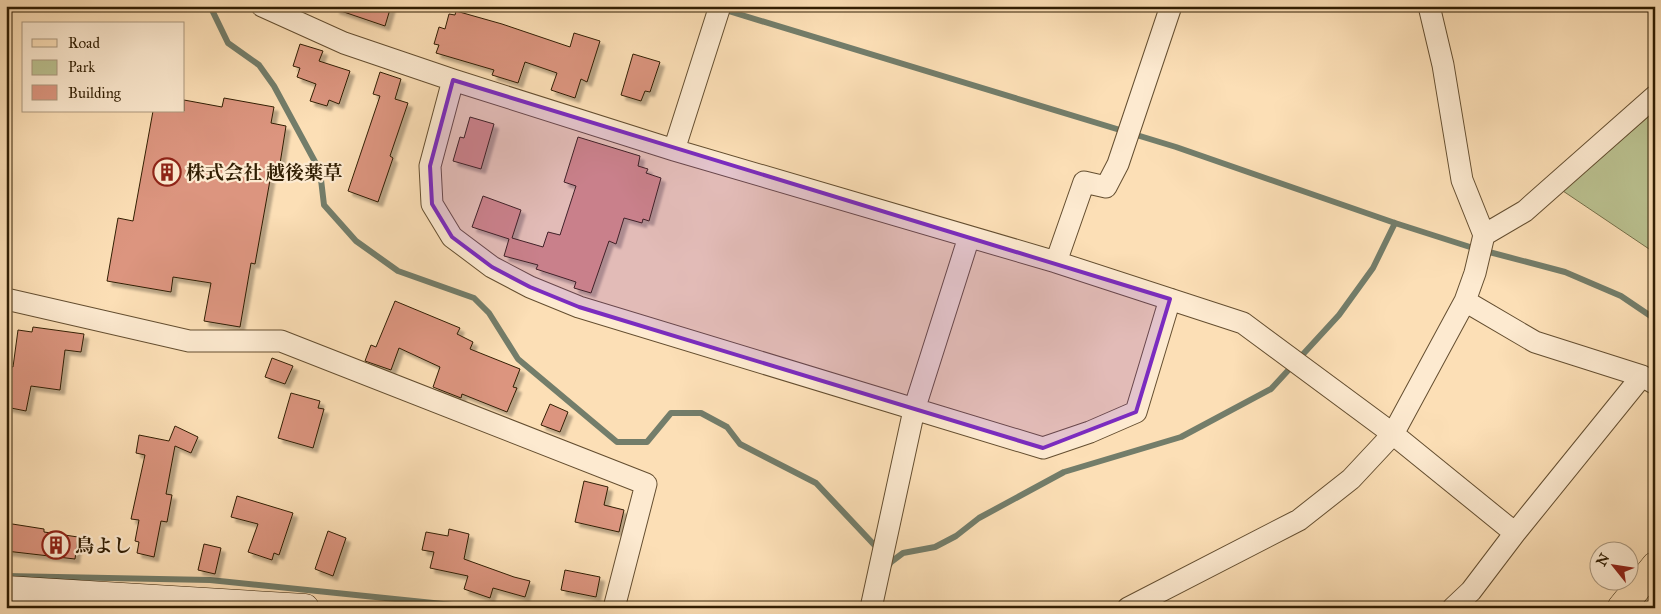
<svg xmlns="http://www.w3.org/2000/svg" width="1661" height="614" viewBox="0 0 1661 614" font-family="'IM FELL Great Primer','Noto Serif JP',serif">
	<defs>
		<filter id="shadow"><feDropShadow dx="4.5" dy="4.5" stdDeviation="1" flood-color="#0004"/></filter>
	</defs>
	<rect width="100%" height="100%" fill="#fcdfb6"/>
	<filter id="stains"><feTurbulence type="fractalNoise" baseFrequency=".004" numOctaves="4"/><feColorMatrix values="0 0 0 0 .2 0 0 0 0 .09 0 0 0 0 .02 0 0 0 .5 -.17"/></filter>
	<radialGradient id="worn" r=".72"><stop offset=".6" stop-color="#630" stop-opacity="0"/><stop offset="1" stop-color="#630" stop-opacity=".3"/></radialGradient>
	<path fill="#bbc291" stroke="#76704a" d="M1655,111V253L1563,191Z"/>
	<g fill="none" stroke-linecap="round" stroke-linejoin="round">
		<path stroke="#737d6a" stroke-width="6" d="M214,6L212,10L228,43L259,65L274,86L320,171L324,205L356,241L398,271L474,298L489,313L518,359L617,442H647L671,413H701L727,427L740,444L816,483L880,551
			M722,9L1176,147L1395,223L1470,247L1565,272L1621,296L1655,319
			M887,568L891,562L903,553L935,547L956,536L979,518L1064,472L1181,437L1271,389L1339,315L1373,268L1395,223
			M6,576L210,580L482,608"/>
	</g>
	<path fill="#dc957f" stroke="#311e03" filter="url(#shadow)" d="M336,6H391L385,26L335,9Z
		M456,11L502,24L570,47L574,33L600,41L587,82L581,79L575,98L551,90L557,73L525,62L518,83L492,75L494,70L436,53L439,45L434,44L439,27L445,29L449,14L455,15Z
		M300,44L323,51L319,61L350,71L339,104L329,100L327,106L310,101L316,84L297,77L300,68L293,66Z
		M633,54L660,62L650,92L645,91L641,101L621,95Z
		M380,72L401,79L395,99L408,103L390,156L393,158L378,202L348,191L380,96L373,94Z
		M224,98L274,107L271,123L286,126L279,170L272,169L255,264L251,263L240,327L204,321L211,283L173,277L171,292L107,281L118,218L133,221L153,111H184V100L222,107Z
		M470,117L494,124L481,169L453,161L460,137L464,138Z
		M578,137L640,156L638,166L648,169L646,173L661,178L649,221L643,219L642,223L624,218L616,244L609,241L591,293L574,288L576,282L536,269L538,265L504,256L509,239L472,227L483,196L521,210L512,238L543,247L548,232L560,235L576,186L564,182Z
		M395,301L460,328L457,334L473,342L470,349L520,369L513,387L517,388L507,412L462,394L461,398L433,387L440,367L399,348L391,370L365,361L371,345L376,347Z
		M33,327L84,334L81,352L65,350L60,390L31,386L26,411L6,407V365L13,367L18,330L32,332Z
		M272,358L293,366L285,384L265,377Z
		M291,393L320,401L318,408L324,409L313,448L278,438Z
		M550,404L568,412L560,432L541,425Z
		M175,426L198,437L191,453L175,446L166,494L172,495L167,522L161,521L154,557L137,553L139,542L135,541L139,520L131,519L145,455L136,453L139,435L169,441Z
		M584,481L608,487L604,505L624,510L619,532L575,522Z
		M237,496L293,513L279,555L274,553L272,560L248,552L258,524L231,517Z
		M6,523L44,529V532L78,537L75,559L6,551Z
		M449,529L469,534L464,559L514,577L530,581L525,597L493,588L490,598L464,589L468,576L430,568L434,552L422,550L426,532L448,536Z
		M328,531L346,538L333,576L315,569Z
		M204,544L221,548L215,574L198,570Z
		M565,570L600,577L596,597L561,590Z"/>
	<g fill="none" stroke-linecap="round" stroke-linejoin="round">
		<g stroke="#644e30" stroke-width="23">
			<path id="street" d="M262,6L344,43L453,80L674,150L1056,262L1243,323L1393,434L1515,533L1642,376
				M453,80L430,166L432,204L452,237L492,267L530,287L579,307L1043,448L1090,432L1136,412L1170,299
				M674,150L720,6
				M1484,235L1525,211L1655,96
				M1056,262L1084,182L1106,187L1118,164L1171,6
				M6,299L189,341H281L646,484L614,608
				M1465,301L1535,342L1642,376L1654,383
				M871,608L914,410L969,237
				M1128,608L1299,520L1351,479L1393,434L1465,301L1475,273L1484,235L1462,180L1443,65L1429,6
				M1453,608L1471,591L1515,533"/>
		</g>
		<g stroke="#311e03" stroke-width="29">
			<path id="secondary" d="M6,590L305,608"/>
		</g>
		<g stroke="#311e03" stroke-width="29">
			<path id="primary" d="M1621,608L1655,566"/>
		</g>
		<use href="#street" stroke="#fdead0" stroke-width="21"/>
		<use href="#secondary" stroke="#fdead0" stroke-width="28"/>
		<use href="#primary" stroke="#fcdfb6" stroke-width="28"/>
	</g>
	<path fill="#7b2cbf" fill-opacity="0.2" stroke="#7b2cbf" stroke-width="4" stroke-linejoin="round" d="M453,80L1170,299L1136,412L1043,448L579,307L530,287L492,267L452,237L432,204L430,166Z"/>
	<defs>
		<g id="building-ring" transform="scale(1.4375)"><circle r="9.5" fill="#fdead0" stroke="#8f2418" stroke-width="1.5"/><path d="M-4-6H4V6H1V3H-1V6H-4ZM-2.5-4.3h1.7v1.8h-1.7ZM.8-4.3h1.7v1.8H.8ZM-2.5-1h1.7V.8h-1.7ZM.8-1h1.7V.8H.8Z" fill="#8f2418"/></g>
	</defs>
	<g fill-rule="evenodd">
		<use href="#building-ring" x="167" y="172"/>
		<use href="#building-ring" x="56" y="545"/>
	</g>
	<g text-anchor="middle" stroke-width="4.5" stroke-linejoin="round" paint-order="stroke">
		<g font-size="19" font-weight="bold" fill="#311e03" stroke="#fdead0" text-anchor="start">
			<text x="186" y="179">株式会社 越後薬草</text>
			<text x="75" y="552">鳥よし</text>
		</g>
	</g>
	<rect width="1661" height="614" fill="none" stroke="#fcdfb6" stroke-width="25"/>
	<rect x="8" y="8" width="1646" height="599" fill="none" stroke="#311e03" stroke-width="2.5"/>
	<rect x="12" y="12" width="1636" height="589" fill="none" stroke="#311e03"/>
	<rect x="22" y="22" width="162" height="90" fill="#fdead0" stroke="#ab987e"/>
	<rect x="32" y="39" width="25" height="8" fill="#fcdfb6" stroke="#ab987e"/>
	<text x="68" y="48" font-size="15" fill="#311e03">Road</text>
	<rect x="32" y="60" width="25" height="15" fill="#bbc291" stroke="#ab987e"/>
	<text x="68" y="72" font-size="15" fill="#311e03">Park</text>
	<rect x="32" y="85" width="25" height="15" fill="#dc957f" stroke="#ab987e"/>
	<text x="68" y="98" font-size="15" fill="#311e03">Building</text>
	<g transform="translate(1614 566) rotate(300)"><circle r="24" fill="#fdead0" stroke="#ab987e"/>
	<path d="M0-4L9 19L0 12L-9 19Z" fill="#8f2418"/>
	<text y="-8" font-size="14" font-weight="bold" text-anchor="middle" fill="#311e03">N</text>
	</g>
	<rect width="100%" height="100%" filter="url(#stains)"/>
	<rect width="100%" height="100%" fill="url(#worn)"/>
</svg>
